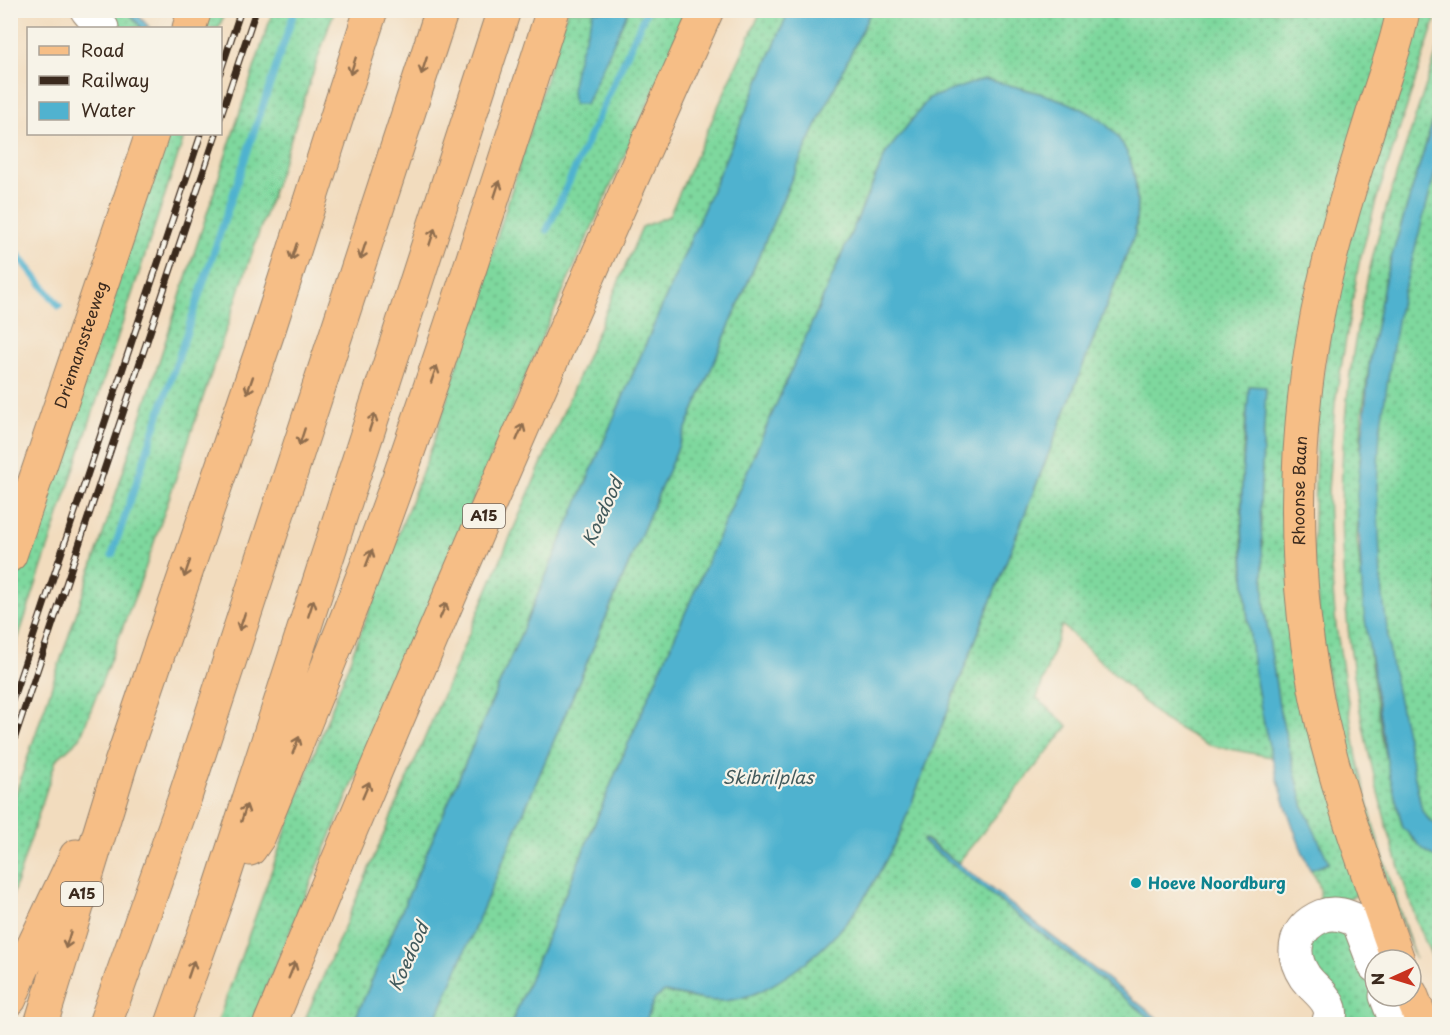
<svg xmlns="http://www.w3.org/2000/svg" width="1450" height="1035" viewBox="0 0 1450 1035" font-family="'Playpen Sans',sans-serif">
	<defs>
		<pattern id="grass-dots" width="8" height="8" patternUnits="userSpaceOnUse" patternTransform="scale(1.5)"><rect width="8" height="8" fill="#7ed89e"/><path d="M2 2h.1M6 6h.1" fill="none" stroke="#68af80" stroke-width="1.8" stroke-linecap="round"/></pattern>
	</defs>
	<rect width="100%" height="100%" fill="#f7f3e8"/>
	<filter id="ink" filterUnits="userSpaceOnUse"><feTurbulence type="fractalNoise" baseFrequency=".0167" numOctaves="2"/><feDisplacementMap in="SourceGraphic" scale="12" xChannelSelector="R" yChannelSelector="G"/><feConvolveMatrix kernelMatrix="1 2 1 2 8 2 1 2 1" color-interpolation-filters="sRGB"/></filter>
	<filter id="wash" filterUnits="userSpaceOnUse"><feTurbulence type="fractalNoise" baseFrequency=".008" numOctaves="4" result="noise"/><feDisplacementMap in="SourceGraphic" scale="24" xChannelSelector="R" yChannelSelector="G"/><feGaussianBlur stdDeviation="1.35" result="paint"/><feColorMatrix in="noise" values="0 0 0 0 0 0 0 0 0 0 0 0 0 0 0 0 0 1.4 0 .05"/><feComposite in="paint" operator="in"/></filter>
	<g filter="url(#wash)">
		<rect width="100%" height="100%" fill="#f2dcbe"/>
		<path fill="url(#grass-dots)" stroke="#5c815e" stroke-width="1.5" d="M273,10L334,11L143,575L80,738L56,760L11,900V807L102,537Z
			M103,11H127L142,28H118Z
			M208,11H225L219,28H202Z
			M567,11H690L540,342L251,1024H217L301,788L433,444Z
			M761,11H789L353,1024H303L642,227L669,216Z
			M871,11H1391L1289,438L1359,894L1315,912C1324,896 1321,883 1310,870L1328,863L1304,808L1280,712L1265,612L1260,505L1266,388L1250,386C1232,509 1244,637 1272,757L1208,745L1162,719L1062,625L1037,698L1068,726L958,863L926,839L923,840L1158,1024H645L654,1000L664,992C687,997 709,1003 732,1000C754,997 773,986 790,973C849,932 867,897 899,835L1135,233C1149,114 1079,103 984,79L886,153L624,753L511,1024H434L794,173Z
			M1421,11H1438L1376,201L1359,263L1335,403L1328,490L1330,556L1336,626L1357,758L1373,824L1415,959L1355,795L1322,648L1313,552L1317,413L1339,278L1352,226Z
			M1439,46V101L1386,275L1370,357L1362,416L1357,540L1371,665L1382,738L1401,822L1413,840L1439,860V974C1431,952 1421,935 1414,913C1345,714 1319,506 1363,299C1381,212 1412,129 1439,46Z
			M167,134H185L11,660V593L27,555Z
			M1439,158V826L1430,821L1422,811C1412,761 1397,711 1390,660C1380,585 1372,505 1380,429C1389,337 1411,245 1439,158Z
			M1339,923L1375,982V996L1389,1024H1337L1307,962L1305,942Z"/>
		<path fill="#50b2cf" stroke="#466e76" stroke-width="1.5" d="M127,11H134L149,27L142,28Z
			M594,11H628L586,104H574C566,80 587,35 594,11Z
			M789,11H871L794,173L434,1024H353Z
			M984,79C1079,102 1149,114 1135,233L899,835C870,892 848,933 794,971C775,984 756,996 732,1000C709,1004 687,996 664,992L654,1000L645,1024H511L624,753L886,153L929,98Z
			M1439,101V158L1399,309L1380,430L1377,487L1381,579L1391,662L1422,811L1430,821L1439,826V860L1424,850L1403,828L1388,768L1363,606L1357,494L1370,357L1386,275Z
			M1249,386L1266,387L1260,505L1265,612L1280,712L1304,808L1329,863L1310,870C1258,750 1241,616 1242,486C1243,453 1247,419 1249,386Z
			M924,839L958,863L1165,1024H1158L923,842Z"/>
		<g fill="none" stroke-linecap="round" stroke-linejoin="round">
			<path stroke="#50b2cf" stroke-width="7" d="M547,230L647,10
				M10,245L59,306
				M112,555L295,10"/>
		</g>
	</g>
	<g filter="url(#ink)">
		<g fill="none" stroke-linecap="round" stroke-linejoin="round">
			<g stroke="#96836e" stroke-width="35">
				<path id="minor" d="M87,10L102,28
					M1386,996L1397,1024
					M1328,1024C1330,1018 1332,1012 1329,1006C1325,995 1312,987 1305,977C1289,953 1294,928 1322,916C1335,911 1347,916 1358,921L1375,966"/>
			</g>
			<g stroke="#96836e" stroke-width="35">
				<g id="major">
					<path d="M189,28L195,10"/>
					<path id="s1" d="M10,555L152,134"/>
					<path id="s2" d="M1398,960C1371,882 1341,803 1322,722C1290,582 1291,429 1323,288C1337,225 1358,162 1377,100C1386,71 1398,41 1403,10"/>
					<path d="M1411,994L1423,1024"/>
				</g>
			</g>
			<g stroke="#96836e" stroke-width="35">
				<path id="highway" d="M250,849L259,836C308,715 358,595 401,472C454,319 504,165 553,10
					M10,999L21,972L76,856
					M41,1024L121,763L269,329L371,10
					M105,1024L183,803L442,10
					M172,1024L220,889L504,10
					M270,1024C410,684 556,346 707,10"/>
			</g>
			<use href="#minor" stroke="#fff" stroke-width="33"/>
			<use href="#major" stroke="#f6be86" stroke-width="33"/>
			<use href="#highway" stroke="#f6be86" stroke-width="33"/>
			<g stroke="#3b2a1e" stroke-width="7">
				<path id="rail" d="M220,73L241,10
					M220,118L256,10
					M10,707L201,134
					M10,752L216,134"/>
			</g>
			<use href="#rail" stroke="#f7f3e8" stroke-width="4.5" stroke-dasharray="14" stroke-linecap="butt"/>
		</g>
		<defs><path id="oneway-shaft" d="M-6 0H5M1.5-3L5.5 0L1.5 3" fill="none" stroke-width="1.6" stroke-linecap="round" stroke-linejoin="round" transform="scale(1.5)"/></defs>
		<g stroke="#8f6d4d">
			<use href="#oneway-shaft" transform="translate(353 66) rotate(108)"/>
			<use href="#oneway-shaft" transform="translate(424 66) rotate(108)"/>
			<use href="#oneway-shaft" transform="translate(497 189) rotate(-72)"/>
			<use href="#oneway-shaft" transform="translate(432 237) rotate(-72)"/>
			<use href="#oneway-shaft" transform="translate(363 251) rotate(108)"/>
			<use href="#oneway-shaft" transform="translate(294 252) rotate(108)"/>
			<use href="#oneway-shaft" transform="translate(434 374) rotate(-71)"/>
			<use href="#oneway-shaft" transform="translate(250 385) rotate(109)"/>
			<use href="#oneway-shaft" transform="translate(372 422) rotate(-72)"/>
			<use href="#oneway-shaft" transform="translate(520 432) rotate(-67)"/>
			<use href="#oneway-shaft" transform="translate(302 437) rotate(108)"/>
			<use href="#oneway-shaft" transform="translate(369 558) rotate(-69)"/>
			<use href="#oneway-shaft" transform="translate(187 569) rotate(109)"/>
			<use href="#oneway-shaft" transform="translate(311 608) rotate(-72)"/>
			<use href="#oneway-shaft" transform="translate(443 611) rotate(-67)"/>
			<use href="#oneway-shaft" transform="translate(242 622) rotate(108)"/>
			<use href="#oneway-shaft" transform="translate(296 745) rotate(-68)"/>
			<use href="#oneway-shaft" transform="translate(366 790) rotate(-67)"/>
			<use href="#oneway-shaft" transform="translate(244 813) rotate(-72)"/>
			<use href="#oneway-shaft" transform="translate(68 940) rotate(107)"/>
			<use href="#oneway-shaft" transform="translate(191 969) rotate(-71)"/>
			<use href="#oneway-shaft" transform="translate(292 970) rotate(-68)"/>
		</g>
	</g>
	<circle fill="#0f9aa8" stroke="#f7f3e8" stroke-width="2" cx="1136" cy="883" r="6"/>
	<g text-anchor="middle" stroke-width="4.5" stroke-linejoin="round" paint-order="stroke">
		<g fill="#f7f3e8" stroke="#73665b" stroke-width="1.5">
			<rect x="463" y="504" width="42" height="24" rx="4.5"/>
			<rect x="61" y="882" width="42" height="24" rx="4.5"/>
		</g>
		<g font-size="15" font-weight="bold" fill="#3b2a1e">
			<text x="484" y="521">A15</text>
			<text x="82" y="899">A15</text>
		</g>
		<g font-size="16" fill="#3b2a1e" stroke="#f7f3e8">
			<text dy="6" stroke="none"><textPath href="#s1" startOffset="222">Driemanssteeweg</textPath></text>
			<text dy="6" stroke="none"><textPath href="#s2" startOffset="483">Rhoonse Baan</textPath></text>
		</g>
		<g font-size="16" font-weight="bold" fill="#0d838f" stroke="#f7f3e8" text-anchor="start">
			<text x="1148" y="889">Hoeve Noordburg</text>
		</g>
		<g font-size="18" font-style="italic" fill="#425a5c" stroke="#f7f3e8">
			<text transform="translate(603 512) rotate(-66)" y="6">Koedood</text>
			<text x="768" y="784">Skibrilplas</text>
			<text transform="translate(409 957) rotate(-66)" y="6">Koedood</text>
		</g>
	</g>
	<rect width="1450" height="1035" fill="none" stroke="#f7f3e8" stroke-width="36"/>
	<rect x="27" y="27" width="195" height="108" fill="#f7f3e8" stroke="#aca397" stroke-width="1.5"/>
	<rect x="39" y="46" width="30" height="9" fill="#f6be86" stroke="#aca397" stroke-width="1.5"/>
	<text x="81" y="57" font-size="18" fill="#3b2a1e">Road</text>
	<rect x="39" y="76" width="30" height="9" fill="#3b2a1e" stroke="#aca397" stroke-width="1.5"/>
	<text x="81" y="87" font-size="18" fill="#3b2a1e">Railway</text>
	<rect x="39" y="102" width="30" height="18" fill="#50b2cf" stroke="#aca397" stroke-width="1.5"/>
	<text x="81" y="117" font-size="18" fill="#3b2a1e">Water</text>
	<g transform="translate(1393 978) rotate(266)"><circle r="28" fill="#f7f3e8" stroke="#aca397" stroke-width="1.5"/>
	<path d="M0-4.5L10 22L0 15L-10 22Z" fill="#c8321e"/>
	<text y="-9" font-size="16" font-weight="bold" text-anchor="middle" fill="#3b2a1e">N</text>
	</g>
</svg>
